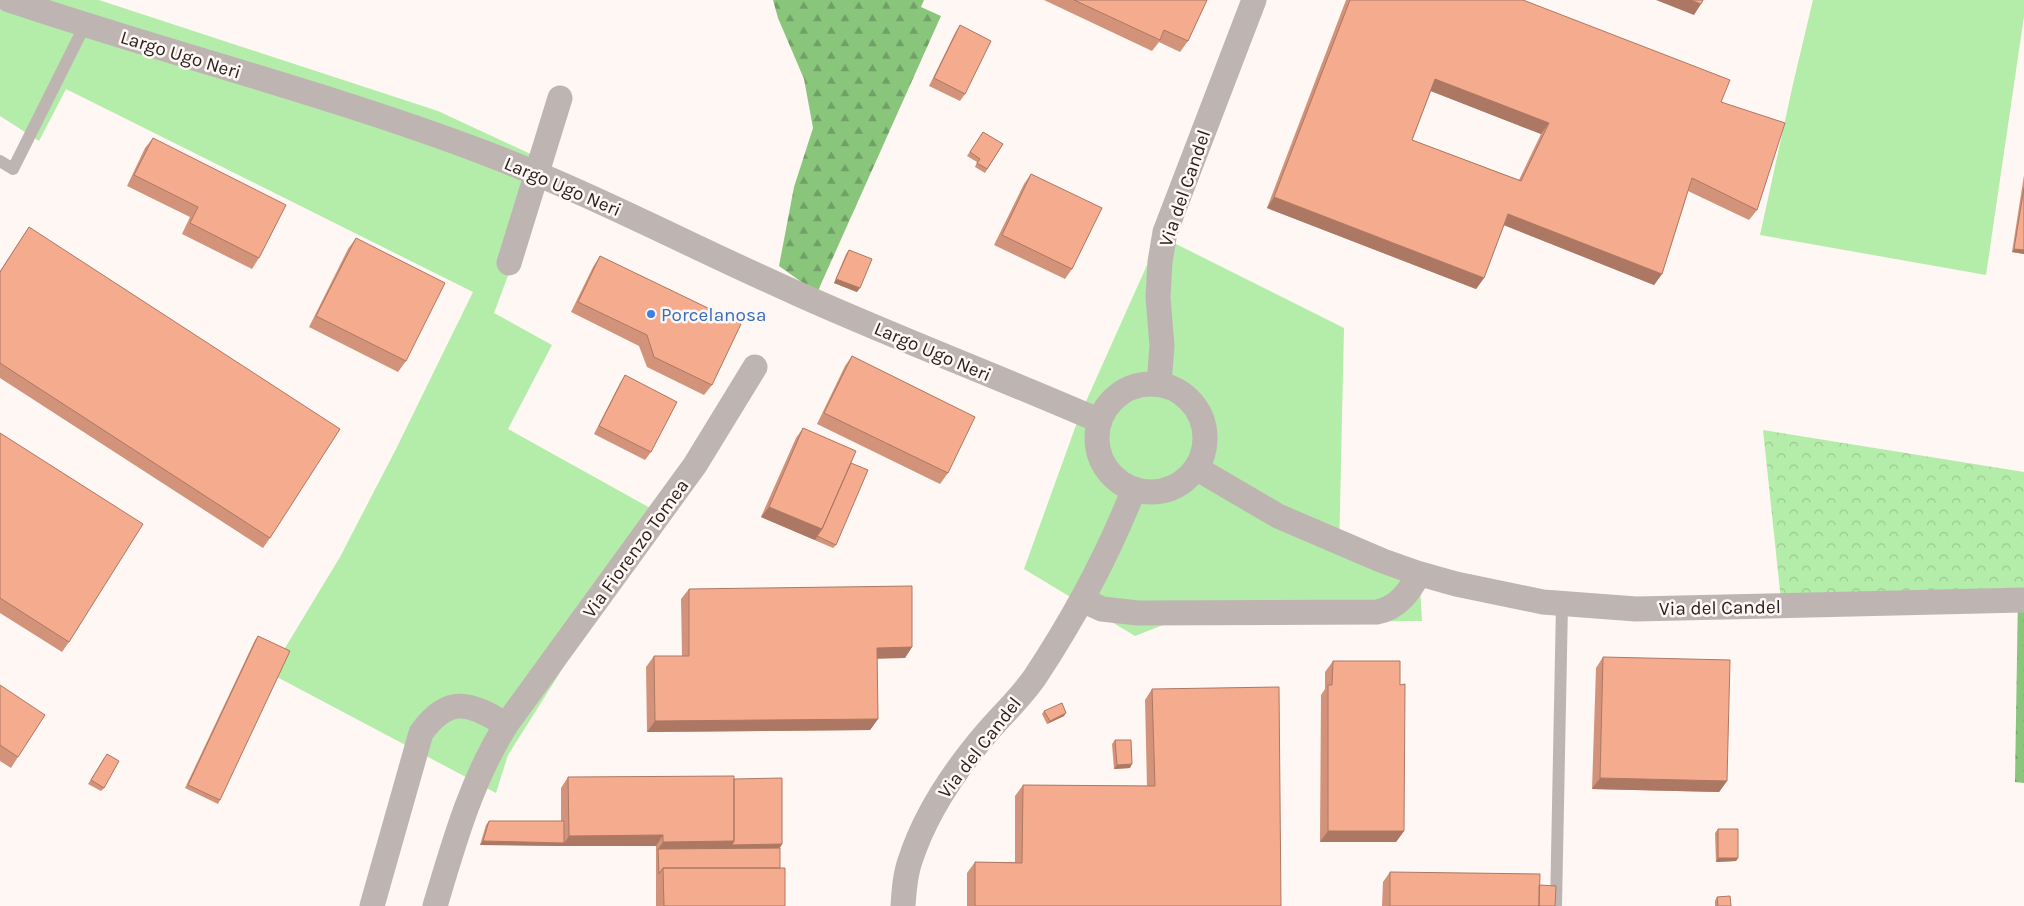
<svg xmlns="http://www.w3.org/2000/svg" width="2024" height="906" viewBox="0 0 2024 906" font-family="Karla,sans-serif">
	<defs>
		<pattern id="forest-firs" width="22" height="20" patternUnits="userSpaceOnUse" patternTransform="scale(1.25)"><rect width="22" height="20" fill="#89c67c"/><path d="M5 1l3.5 6h-7zM16 11l3.5 6h-7z" fill="#70a065"/></pattern>
		<pattern id="park-crowns" width="20" height="18" patternUnits="userSpaceOnUse" patternTransform="scale(1.25)"><rect width="20" height="18" fill="#b4eca9"/><path d="M2 6a3 3 0 1 1 6 0M12 15a3 3 0 1 1 6 0" fill="none" stroke="#9bca91"/></pattern>
	</defs>
	<rect width="100%" height="100%" fill="#fef7f4"/>
	<path fill="#b4eca9" d="M0,0H99L438,111L550,163L494,313L552,345L508,429L670,519L597,614L508,755L496,793L277,677L282,653L340,557L395,451L473,292L66,89L39,141L0,116Z
		M1813,0H2024V16L1986,275L1760,235L1793,84Z
		M1160,236L1344,328L1339,552L1420,585L1422,621L1168,623L1135,636L1024,569L1079,417Z"/>
	<path fill="url(#forest-firs)" d="M773,0H924L921,7L941,16L817,293L779,266L794,187L813,128L804,79L778,18Z
		M2018,594H2024V783L2015,782Z"/>
	<path fill="url(#park-crowns)" d="M1763,430L2024,472V594L1781,600Z"/>
	<g fill="none" stroke-linecap="round" stroke-linejoin="round">
		<path stroke="#beb5b3" stroke-width="12" d="M0,161L13,169L85,25
			M1556,906L1562,604"/>
		<path stroke="#beb5b3" stroke-width="25" d="M9,0C167,53 329,94 485,153C591,193 692,247 796,293C896,338 999,377 1100,421
			M509,263L560,98
			M1159,384L1162,346L1158,297L1160,262L1165,232L1254,0
			M1097 438a54 54 0 1 1 108 0a54 54 0 1 1-108 0Z
			M1196,468L1278,516L1383,561L1417,573L1456,584L1543,602L1636,609L2024,600
			M1082,600L1102,609L1138,613L1377,612C1398,608 1409,592 1419,574
			M372,906L421,733C449,694 471,703 506,725
			M435,906C454,843 471,781 506,725L695,465L755,367
			M903,906C904,891 905,875 910,861C926,811 956,768 990,729C1005,712 1022,696 1035,677C1074,618 1108,555 1134,489"/>
	</g>
	<path fill="#d3937a" fill-rule="evenodd" d="M1044,0H1207L1188,41L1180,52L1159,42L1152,51Z
		M1346,0H1523L1721,102L1757,210L1749,220L1688,191L1662,274L1654,285L1504,225L1484,278L1476,289L1267,208ZM1431,91L1541,134L1519,180L1412,140Z
		M960,25L965,94L960,101L929,86L955,33Z
		M983,132L1003,144L985,173L975,167L977,162L967,156Z
		M153,138L259,258L252,269L182,234L190,217L127,186L145,148Z
		M1031,174L1072,269L1065,279L994,245L1024,184Z
		M2024,175V254L2012,252Z
		M29,227L270,538L263,548L0,378V271Z
		M356,238L406,361L398,372L309,327L348,249Z
		M849,250L857,292L834,283L846,254Z
		M600,256L712,385L704,395L647,367L639,346L571,312L593,267Z
		M852,356L948,473L940,484L817,424L845,366Z
		M625,375L651,452L645,460L594,434L620,383Z
		M803,428L851,463L836,545L833,548L761,517L796,438Z
		M0,433L69,642L62,652L0,613Z
		M689,589L912,647L905,658H877L878,719L870,730L647,732L646,667L654,656H682L681,599Z
		M258,636L220,800L218,804L185,788L255,640Z
		M1603,657L1727,781L1719,792L1592,789L1596,668Z
		M1333,661L1404,831L1396,842H1320L1321,695L1325,689V672Z
		M0,685L18,757L11,768L0,761Z
		M1152,689L1281,906H967V873L975,862H1015V796L1023,785L1147,786L1145,700Z
		M1044,711L1064,716L1047,724L1042,714Z
		M1115,740L1130,768L1114,769L1112,744Z
		M104,758V788L101,791L88,784Z
		M568,777L734,779L782,844L780,848V868L785,906H656V846H561L480,845L486,825L489,821H561V788Z
		M1718,829L1738,858L1736,861L1716,862L1715,833Z
		M1390,872L1539,885L1555,906H1382L1383,882Z
		M1717,897L1731,906H1715V901Z"/>
	<path fill="#ac7863" d="M1656,0H1691L1701,4L1694,15Z
		M1435,79L1549,123L1541,134L1428,90Z
		M1274,197L1484,278L1476,289L1267,208Z
		M1508,214L1662,274L1654,285L1501,224Z
		M2014,249L2024,250V254L2012,252Z
		M836,279L860,288L857,292L834,283Z
		M769,507L822,529L815,540L761,517Z
		M912,647L905,658L870,659L877,648Z
		M1066,713L1064,716L1047,724L1050,721Z
		M878,719L870,730L647,732L655,721Z
		M1132,764L1130,768L1114,769L1117,765Z
		M1600,778L1727,781L1719,792L1592,789Z
		M1328,831H1404L1396,842H1320Z
		M663,835L656,846H561L480,845L483,841L564,843L569,836Z
		M734,841L782,844L777,852L658,849L663,842Z
		M1718,858H1738L1736,861L1716,862Z"/>
	<path fill="#f5ab8e" stroke="#ac7863" fill-rule="evenodd" d="M1074,0H1207L1188,41L1164,30L1160,40Z
		M1350,0H1523L1730,80L1721,102L1785,123L1757,210L1692,178L1662,274L1508,214L1484,278L1274,197ZM1435,79L1549,123L1521,181L1412,140Z
		M1691,0H1703L1701,4Z
		M960,25L991,41L965,94L934,78Z
		M983,132L1003,144L987,169L977,163L980,159L970,152Z
		M153,138L286,205L259,258L190,223L198,207L134,175Z
		M1031,174L1102,208L1072,269L1002,235Z
		M2024,188V250L2014,249Z
		M29,227L340,429L270,538L0,363V272Z
		M356,238L445,283L406,361L316,316Z
		M849,250L872,259L860,288L836,279Z
		M600,256L741,324L712,385L654,357L647,335L578,302Z
		M852,356L975,417L948,473L824,413Z
		M625,375L677,402L651,452L599,426Z
		M803,428L856,451L822,529L769,507Z
		M0,433L143,524L69,642L0,598Z
		M851,463L868,470L836,545L817,536L822,529Z
		M912,586V647L877,648L878,719L655,721L654,656H689V589Z
		M258,636L290,651L220,800L188,785Z
		M1603,657L1730,660L1727,781L1600,778Z
		M1333,661H1400V685L1405,684L1404,831H1328V685H1332Z
		M0,685L45,715L18,757L0,745Z
		M1279,687L1281,906H975V862L1022,863L1023,785L1155,786L1152,689Z
		M1062,703L1066,713L1050,721L1044,711Z
		M1115,740H1131L1132,764L1117,765Z
		M107,754L119,761L104,788L91,780Z
		M734,776V841L663,842V835L569,836L568,777Z
		M782,778V844L732,845L734,841V779Z
		M489,821H564V843L483,841Z
		M1718,829H1738V858H1718Z
		M780,848V868H663L659,874L658,849Z
		M663,868H785V906H664Z
		M1390,872L1540,874L1539,906H1390Z
		M1539,885L1556,886L1555,906H1539Z
		M1730,896L1731,906H1718L1717,897Z"/>
	<circle fill="#3f7fe0" stroke="#fef7f4" stroke-width="2" cx="651" cy="314" r="5"/>
	<g text-anchor="middle" stroke-width="5" stroke-linejoin="round" paint-order="stroke">
		<g font-size="19" fill="#28211f" stroke="#fef7f4">
			<text transform="translate(181 54) rotate(17)" y="7">Largo Ugo Neri</text>
			<text transform="translate(563 186) rotate(23)" y="7">Largo Ugo Neri</text>
			<text transform="translate(1184 188) rotate(-71)" y="7">Via del Candel</text>
			<text transform="translate(933 351) rotate(23)" y="7">Largo Ugo Neri</text>
			<text transform="translate(635 548) rotate(-54)" y="7">Via Fiorenzo Tomea</text>
			<text transform="translate(1720 607) rotate(-1)" y="7">Via del Candel</text>
			<text transform="translate(979 747) rotate(-52)" y="7">Via del Candel</text>
		</g>
		<g font-size="19" fill="#366cbe" stroke="#fef7f4" text-anchor="start">
			<text x="661" y="321">Porcelanosa</text>
		</g>
	</g>
</svg>
